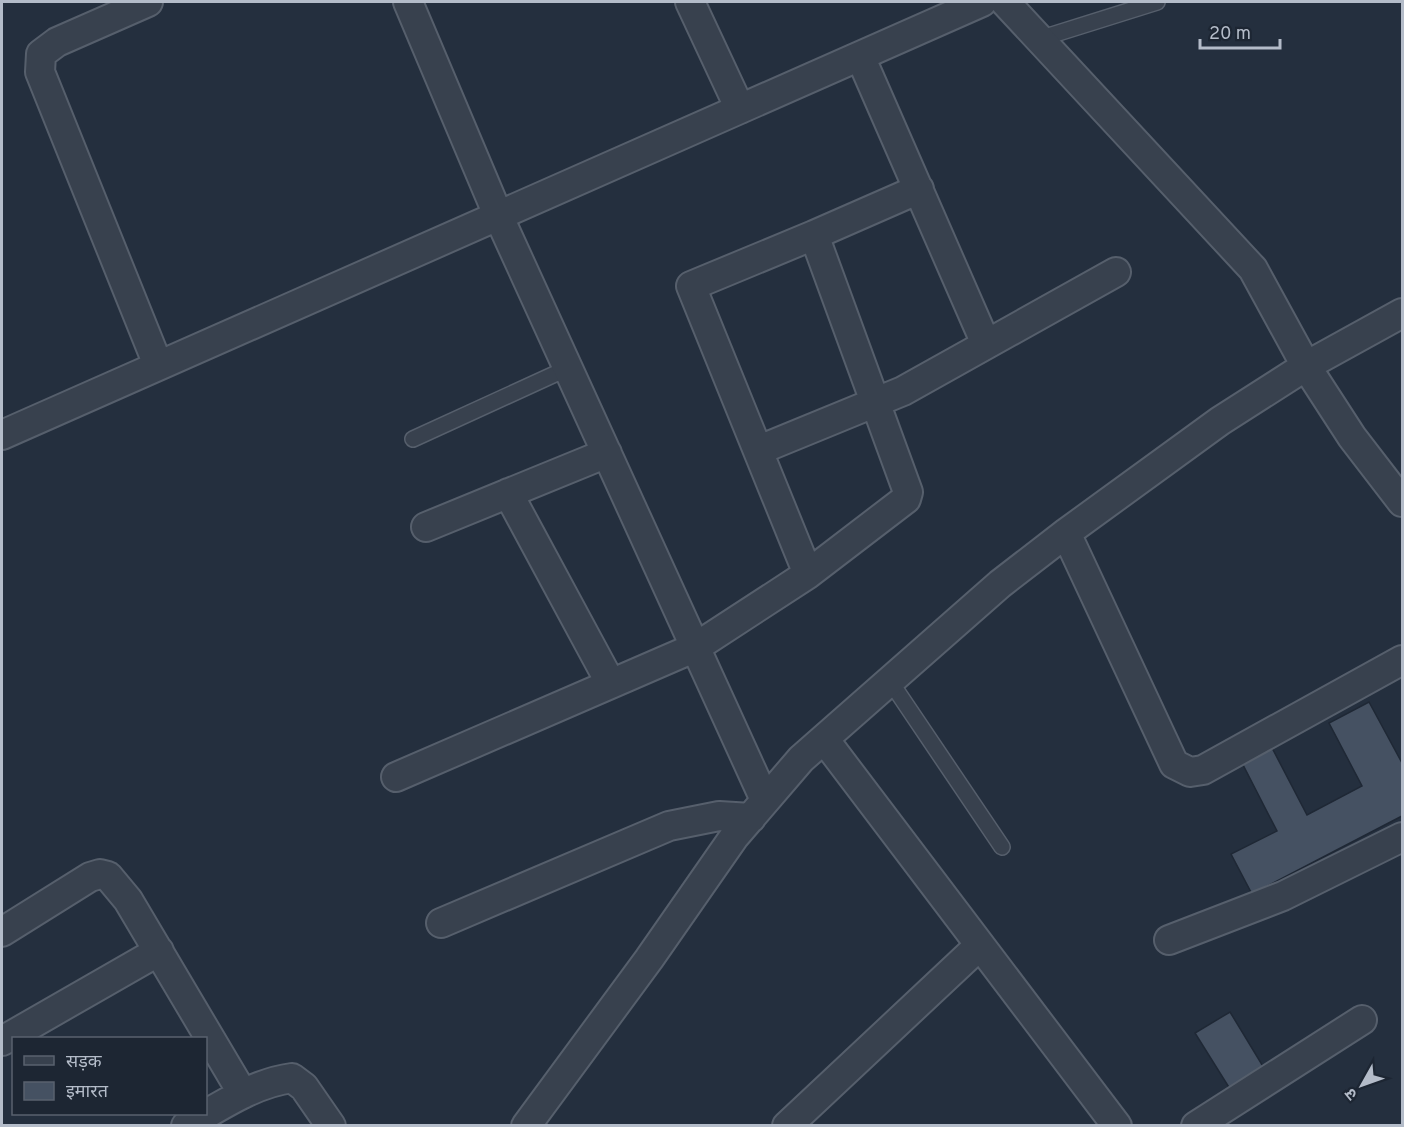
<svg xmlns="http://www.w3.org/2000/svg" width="1404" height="1127" viewBox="0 0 1404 1127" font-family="Overpass,'Noto Sans Devanagari',sans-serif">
	<rect width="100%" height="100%" fill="#242f3e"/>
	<path fill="#455162" stroke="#1f2835" stroke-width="1.5" d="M1369,702L1402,763V816L1252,894L1231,854L1277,831L1240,759L1270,744L1307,815L1362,786L1329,723Z
		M1230,1012L1264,1068L1230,1089L1195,1033Z"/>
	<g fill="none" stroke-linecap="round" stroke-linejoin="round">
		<g stroke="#565f6c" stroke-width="18">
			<path id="service" d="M1039,39L1157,2
				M413,439L568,368
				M890,681L1002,847"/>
		</g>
		<g stroke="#565f6c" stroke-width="32">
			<path id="minor" d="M148,2L57,42L41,54L40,72L158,365
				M408,2L498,215L765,800
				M690,2L740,109
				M1005,2L1253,269L1306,366L1352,437L1402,502
				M860,56L986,344
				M814,235L919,189
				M2,435L982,2
				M759,450L903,391L1116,272
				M508,493L611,684
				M426,527L607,453
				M1066,533L1174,764L1190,772L1203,770L1402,660
				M824,739L1117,1126
				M396,777L696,647L808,574L691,286L814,235L908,492L906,499L808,574
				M441,923L669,826L719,816L751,818
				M2,932L90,877L100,874L108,876L128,900L243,1094
				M1169,940L1283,896L1402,837
				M2,1041L159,951
				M186,1126C219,1107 254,1083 292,1078L304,1087L331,1126
				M526,1126L649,959L734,837L801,759L1000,584L1066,533L1220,421L1306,366L1402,313
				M787,1126L980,945
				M1196,1126L1362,1020"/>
		</g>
		<use href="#service" stroke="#38414e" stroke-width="15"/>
		<use href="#minor" stroke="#38414e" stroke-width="28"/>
	</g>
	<rect width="1404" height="1127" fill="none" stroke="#b4bcc9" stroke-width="6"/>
	<rect x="12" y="1037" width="195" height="78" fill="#1d2633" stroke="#59626f" stroke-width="1.5"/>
	<rect x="24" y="1056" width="30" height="9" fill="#38414e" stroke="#59626f" stroke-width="1.5"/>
	<text x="66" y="1067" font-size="18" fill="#b4bcc9">सड़क</text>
	<rect x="24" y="1082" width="30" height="18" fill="#455162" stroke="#59626f" stroke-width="1.5"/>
	<text x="66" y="1097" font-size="18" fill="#b4bcc9">इमारत</text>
	<g transform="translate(1362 1085) rotate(230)" stroke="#1d2633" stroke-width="4.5" paint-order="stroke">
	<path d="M0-4.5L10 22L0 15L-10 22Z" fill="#b4bcc9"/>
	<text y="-9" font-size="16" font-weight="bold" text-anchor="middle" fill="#b4bcc9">उ</text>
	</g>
	<path d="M1200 39v9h80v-9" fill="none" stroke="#b4bcc9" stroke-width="3"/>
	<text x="1209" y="39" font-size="18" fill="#b4bcc9" stroke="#1d2633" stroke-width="4.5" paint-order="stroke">20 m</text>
</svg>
